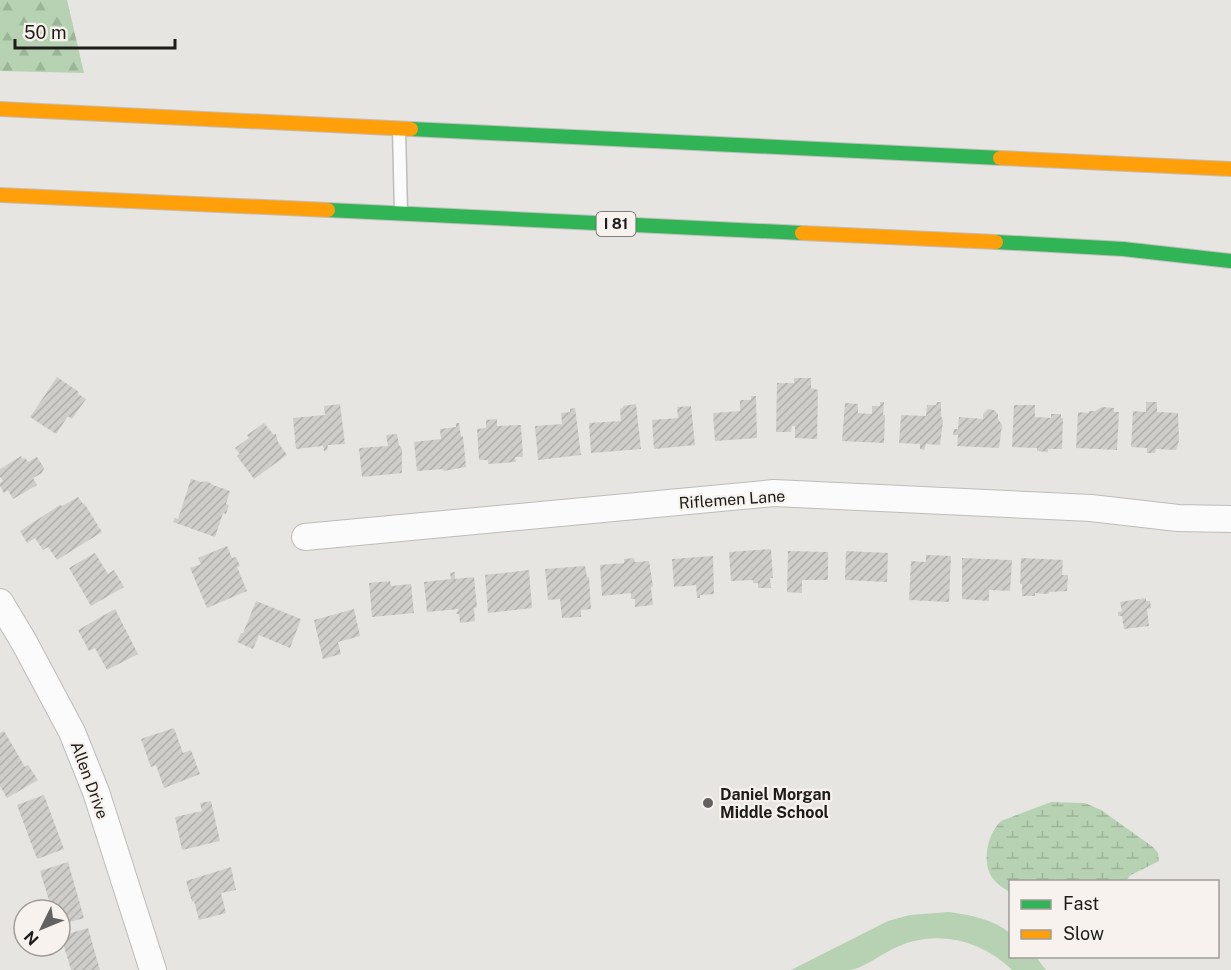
<svg xmlns="http://www.w3.org/2000/svg" width="1231" height="970" viewBox="0 0 1231 970" font-family="'Public Sans',sans-serif">
	<defs>
		<pattern id="forest-firs" width="22" height="20" patternUnits="userSpaceOnUse" patternTransform="scale(1.5)"><rect width="22" height="20" fill="#b6d2b2"/><path d="M5 1l3.5 6h-7zM16 11l3.5 6h-7z" fill="#9cb498"/></pattern>
		<pattern id="wetland-marsh" width="20" height="14" patternUnits="userSpaceOnUse" patternTransform="scale(1.5)"><rect width="20" height="14" fill="#b7d2b3"/><path d="M1 5h8M5 5V1M11 12h8M15 12V8" fill="none" stroke="#9db499"/></pattern>
		<pattern id="building-hatch" width="6" height="6" patternUnits="userSpaceOnUse" patternTransform="scale(1.5)"><rect width="6" height="6" fill="#cecdca"/><path d="M-1 1l2-2M0 6l6-6M5 7l2-2" fill="none" stroke="#b0afad"/></pattern>
	</defs>
	<rect width="100%" height="100%" fill="#e7e5e2"/>
	<path fill="url(#forest-firs)" d="M0,0H67L84,73L0,71Z"/>
	<path fill="url(#wetland-marsh)" d="M1051,802L1085,803L1101,810L1153,847L1158,853L1159,861L1131,875L1125,881L1010,882V892C1003,888 994,882 990,874C982,857 989,832 1001,821Z"/>
	<path fill="#b7d2b3" d="M949,912C970,915 993,919 1010,933V956L1036,957L1046,970H1012C981,940 937,929 897,947C883,953 865,967 851,970C838,970 806,970 791,970L888,921L910,915Z"/>
	<path fill="url(#building-hatch)" d="M57,377L79,392L78,394L86,399L72,419L68,416L56,434L30,417Z
		M794,378H811V388L818,390L817,439L795,438V426H792L791,432H776L777,383H794Z
		M751,396H756L757,438L715,441L713,413L740,411V400H751Z
		M880,402H884L883,415H885L884,443L842,441L845,403L858,404V413L872,414V406H880Z
		M937,402H941V416L943,421L940,445L926,444L924,450L920,449V444L899,443L901,415L926,416L927,405H936Z
		M1146,402H1157V412L1178,413L1179,441L1176,450L1156,449L1155,453H1147V448L1131,447L1133,411L1146,412Z
		M340,404L345,444L328,445L327,450L324,451L323,446L296,449L293,418L325,415L324,406Z
		M636,404L641,449L591,453L589,423L621,421L620,409L623,408V406Z
		M1014,405H1035V417L1051,418V414H1061V418H1063L1062,449H1048V452L1037,451V448L1012,447Z
		M691,406L695,445L654,449L652,420L678,418L677,407Z
		M1102,407L1114,408V412H1119L1117,450L1076,448L1078,412L1089,413V411H1095Z
		M575,408L581,455L538,460L535,426L562,424L561,413L570,412V409Z
		M988,409L994,410L998,414V419L1002,425L999,448L957,446L958,435H953L954,429H958L959,417L983,419V414Z
		M497,419V426L521,425L523,457H515L516,462L488,464V460H479L477,429L486,428V420Z
		M264,423L273,434H276L278,442L287,455L254,479L237,456L240,454L235,448L249,438L247,435Z
		M456,423H459L461,437L463,436L466,467L444,471L443,469L417,471L414,442L441,439L440,429L456,427Z
		M397,434L399,445L402,449V473L362,477L359,448L388,446L386,435Z
		M21,456L23,459L25,458L28,462L37,457L44,468L42,473L33,478L37,485L13,499L8,490L4,493L0,486V483L3,481L0,477V469Z
		M191,479L201,482L207,481L213,485L230,491L226,504L229,505L226,514L223,513L215,537L173,522L175,518L178,519Z
		M78,497L83,504L84,503L102,532L57,560L48,547L43,550L35,538L27,543L20,531L60,505L62,506Z
		M227,546L232,558L236,557L240,566L237,567L247,591L207,608L190,568L201,564L198,558Z
		M771,549L773,578H770L771,588H758V583H753V580L731,581L729,552Z
		M788,551L828,552V580H802V593L787,592Z
		M846,551L888,553L887,582L845,580Z
		M95,553L108,574L114,570L124,587L91,606L69,568Z
		M926,555L951,556L949,602L909,600L911,561L926,562Z
		M713,556L714,594L700,595V598H697L696,585L674,587L672,559Z
		M634,558L635,562L649,561L653,586L651,588L653,605L635,607V599H631V593L602,596L600,565L624,563V559Z
		M962,558L1012,560L1010,591L989,590V601L962,599Z
		M1021,558L1063,560L1062,575H1068L1067,591L1049,592L1048,594L1035,593V596H1022V584H1020Z
		M585,566L587,577H589L591,609L581,610V617L562,618L560,599L548,600L545,569Z
		M529,570L532,608L488,613L485,575Z
		M455,572V579L474,577L477,607L474,608L475,621L460,623L459,614H456L459,609L427,612L424,582L451,579L450,573Z
		M390,581L391,586L411,584L414,613L372,617L369,583Z
		M1146,598V601H1150L1151,608L1147,609L1149,626L1124,629L1122,616H1118V612L1122,611L1120,602Z
		M256,601L301,619L290,648L259,635L253,649L237,642L241,633H243Z
		M115,609L138,654L107,670L95,648L89,651L78,630Z
		M354,609L360,636L338,642L341,654L323,659L314,620Z
		M174,728L183,753L191,750L200,774L164,788L156,765L151,767L141,739Z
		M4,731L25,767L28,765L38,780L7,798L0,786V733Z
		M44,795L64,849L37,859L17,805Z
		M211,801L220,841L182,850L175,817L202,811L200,803Z
		M68,862L84,918L60,925V910H52L40,871Z
		M231,867L236,890L221,893L226,913L199,920L194,901L192,902L186,881Z
		M88,928L100,970H71L61,936Z"/>
	<g fill="none" stroke-linecap="round" stroke-linejoin="round">
		<g stroke="#bdbcba" stroke-width="15">
			<path id="lane" d="M399,129L401,213"/>
		</g>
		<g stroke="#bdbcba" stroke-width="28">
			<path id="street" d="M305,537L774,493L1091,508L1178,518L1231,519
				M0,602L24,642L72,732L96,792L153,970"/>
		</g>
		<g stroke="#c1bfbe" stroke-width="16">
			<path id="fast" d="M411,129L1000,158
				M328,210L802,233
				M996,242L1123,249L1231,261"/>
		</g>
		<g stroke="#c1bfbe" stroke-width="16">
			<path id="slow" d="M0,109L411,129
				M1000,158L1231,169
				M0,195L328,210
				M802,233L996,242"/>
		</g>
		<use href="#lane" stroke="#fbfbfb" stroke-width="12"/>
		<use href="#street" stroke="#fbfbfb" stroke-width="26"/>
		<use href="#fast" stroke="#30b455" stroke-width="14"/>
		<use href="#slow" stroke="#ff9f0a" stroke-width="14"/>
	</g>
	<circle fill="#646260" stroke="#f7f2ed" stroke-width="2" cx="708" cy="803" r="6"/>
	<g text-anchor="middle" stroke-width="4.5" stroke-linejoin="round" paint-order="stroke">
		<rect fill="#f7f2ed" stroke="#5f5c59" stroke-width="1.5" x="596.5" y="212" width="39" height="24" rx="4.5"/>
		<g font-size="15" font-weight="bold" fill="#1e1c1a">
			<text x="616" y="229">I 81</text>
		</g>
		<g font-size="16" fill="#1e1c1a" stroke="#f7f2ed">
			<text transform="translate(732 499) rotate(-4)" y="6">Riflemen Lane</text>
			<text transform="translate(90 780) rotate(70)" y="6">Allen Drive</text>
		</g>
		<g font-size="16" font-weight="bold" fill="#1e1c1a" stroke="#f7f2ed" text-anchor="start">
			<text x="720" y="800">Daniel Morgan<tspan x="720" dy="18">Middle School</tspan></text>
		</g>
	</g>
	<rect x="1009" y="880" width="210" height="78" fill="#f7f2ed" stroke="#a09c99" stroke-width="1.5"/>
	<rect x="1021" y="900" width="30" height="9" fill="#30b455" stroke="#a09c99" stroke-width="1.5"/>
	<text x="1063" y="910" font-size="18" fill="#1e1c1a">Fast</text>
	<rect x="1021" y="930" width="30" height="9" fill="#ff9f0a" stroke="#a09c99" stroke-width="1.5"/>
	<text x="1063" y="940" font-size="18" fill="#1e1c1a">Slow</text>
	<g transform="translate(42 928) rotate(227)"><circle r="28" fill="#f7f2ed" stroke="#a09c99" stroke-width="1.5"/>
	<path d="M0-4.5L10 22L0 15L-10 22Z" fill="#646260"/>
	<text y="-9" font-size="16" font-weight="bold" text-anchor="middle" fill="#1e1c1a">N</text>
	</g>
	<path d="M15 39v9h160v-9" fill="none" stroke="#1e1c1a" stroke-width="3"/>
	<text x="24" y="39" font-size="18" fill="#1e1c1a" stroke="#f7f2ed" stroke-width="4.5" paint-order="stroke">50 m</text>
</svg>
